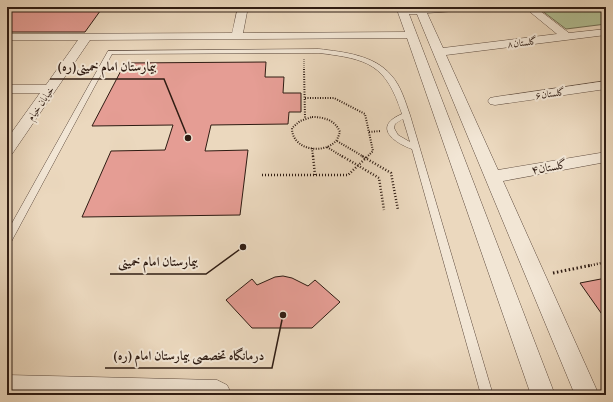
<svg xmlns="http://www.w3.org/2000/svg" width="613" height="402" viewBox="0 0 613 402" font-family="Vollkorn,Amiri,serif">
	<rect width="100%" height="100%" fill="#ebd8be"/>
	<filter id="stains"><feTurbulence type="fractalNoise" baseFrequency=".005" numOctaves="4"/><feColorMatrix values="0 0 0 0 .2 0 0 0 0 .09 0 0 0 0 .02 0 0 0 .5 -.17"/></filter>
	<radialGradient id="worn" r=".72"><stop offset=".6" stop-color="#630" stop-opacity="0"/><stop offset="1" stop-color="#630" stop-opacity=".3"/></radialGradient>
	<path fill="#b3c095" stroke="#716e54" d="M537,7H606V24L566,29Z"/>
	<path fill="#e59d94" stroke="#2f1c13" d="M7,7H103L85,32H7Z
		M266,62L265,77H284L283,93H301V112H289L288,124L211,125L205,151L248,150L240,215L82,217L111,151L165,150L173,125L92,126L125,63Z
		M283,276L292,278L308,286L315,280L340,302L312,328H252L226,300L252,279L257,285L275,277Z
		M606,278V320L580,283Z"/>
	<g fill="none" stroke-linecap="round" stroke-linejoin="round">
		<g stroke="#5e4b3e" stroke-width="1">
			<path id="service" d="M319,49C344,52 374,55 391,75C401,86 405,101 410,115L493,395H481L412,149C392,142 373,126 402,114C386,64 368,59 319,53L112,54L10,244L7,245V232L108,51ZM403,119L410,142L398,135L394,128L395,124Z"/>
		</g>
		<g stroke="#5e4b3e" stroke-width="1">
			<path id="minor" d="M238,7H248L243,33L405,32L396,7H406L407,9L414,7H475L470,10L427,13L443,48L557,34L524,7H535L569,33L606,29V35L446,55L498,170L606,152V162L503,181L599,395H575L417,14H409L555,395H531L407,38L90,40L12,154L7,155V139L40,93H7V85H46L78,40H7V34L232,33Z
				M606,81V89L495,105L490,104L488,101L490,98L495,97Z"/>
		</g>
		<g stroke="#5e4b3e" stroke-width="1">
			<path id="tertiary" d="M7,375L217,380L227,385L232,395H7Z"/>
		</g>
		<path stroke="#2f1c13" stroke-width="1.5" stroke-dasharray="0.5 1.5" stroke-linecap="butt" d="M304,59V70"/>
		<path stroke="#2f1c13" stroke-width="2" stroke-dasharray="1 1.5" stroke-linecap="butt" d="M304,69L305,118
			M305,98H334L365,114L373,151L367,157
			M312,117C324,117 335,120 340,132C339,135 338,138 336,141C323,155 292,150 292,128L300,121Z
			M369,132L381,131
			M337,141L364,157
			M327,147L343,157
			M312,148L313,157"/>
		<path stroke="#2f1c13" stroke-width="2.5" stroke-dasharray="1 2" stroke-linecap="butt" d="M313,156L315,175
			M342,156L379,178L384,210
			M362,156L391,173L398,210
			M262,175H348L368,156
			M588,266L606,262"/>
		<path stroke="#2f1c13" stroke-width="3" stroke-dasharray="1.5 2.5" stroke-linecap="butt" d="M553,273L592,265"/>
		<use href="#service" fill="#f2e6d5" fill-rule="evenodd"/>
		<use href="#minor" fill="#f2e6d5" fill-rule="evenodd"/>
		<use href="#tertiary" fill="#f2e6d5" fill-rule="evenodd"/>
	</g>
	<g text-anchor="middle" stroke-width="4" stroke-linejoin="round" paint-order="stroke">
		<g font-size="10" fill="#2f1c13" stroke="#f2e6d5">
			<text transform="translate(522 42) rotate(-7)" y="4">گلستان۸</text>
			<text transform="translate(550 93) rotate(-8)" y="4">گلستان۶</text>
			<text transform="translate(40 103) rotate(-55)" y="4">خیابان خیام</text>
		</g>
		<g font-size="12" fill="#2f1c13" stroke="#f2e6d5">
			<text transform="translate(549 167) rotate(-10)" y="4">گلستان۴</text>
		</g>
	</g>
	<path fill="none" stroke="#2f1c13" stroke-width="1.5" d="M188 138L164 79H50M243 247L206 274H110M283 315L272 368H105"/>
	<g fill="#2f1c13" stroke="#f2e6d5" stroke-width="1.5">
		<circle cx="188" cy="138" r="4"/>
		<circle cx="243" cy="247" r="4"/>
		<circle cx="283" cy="315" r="4"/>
	</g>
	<g font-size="13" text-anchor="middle" font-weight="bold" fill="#2f1c13" stroke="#f2e6d5" stroke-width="4" stroke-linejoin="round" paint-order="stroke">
		<text x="107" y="71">بیمارستان امام خمینی(ره)</text>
		<text x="158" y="266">بیمارستان امام خمینی</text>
		<text x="189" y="360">درمانگاه تخصصی بیمارستان امام (ره)</text>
	</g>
	<rect width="613" height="402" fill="none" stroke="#ebd8be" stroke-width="24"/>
	<rect x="8" y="8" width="597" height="386" fill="none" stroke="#2f1c13" stroke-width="2"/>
	<rect x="12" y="12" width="589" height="378" fill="none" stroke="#2f1c13"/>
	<rect width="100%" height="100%" filter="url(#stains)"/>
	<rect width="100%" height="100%" fill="url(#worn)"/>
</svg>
